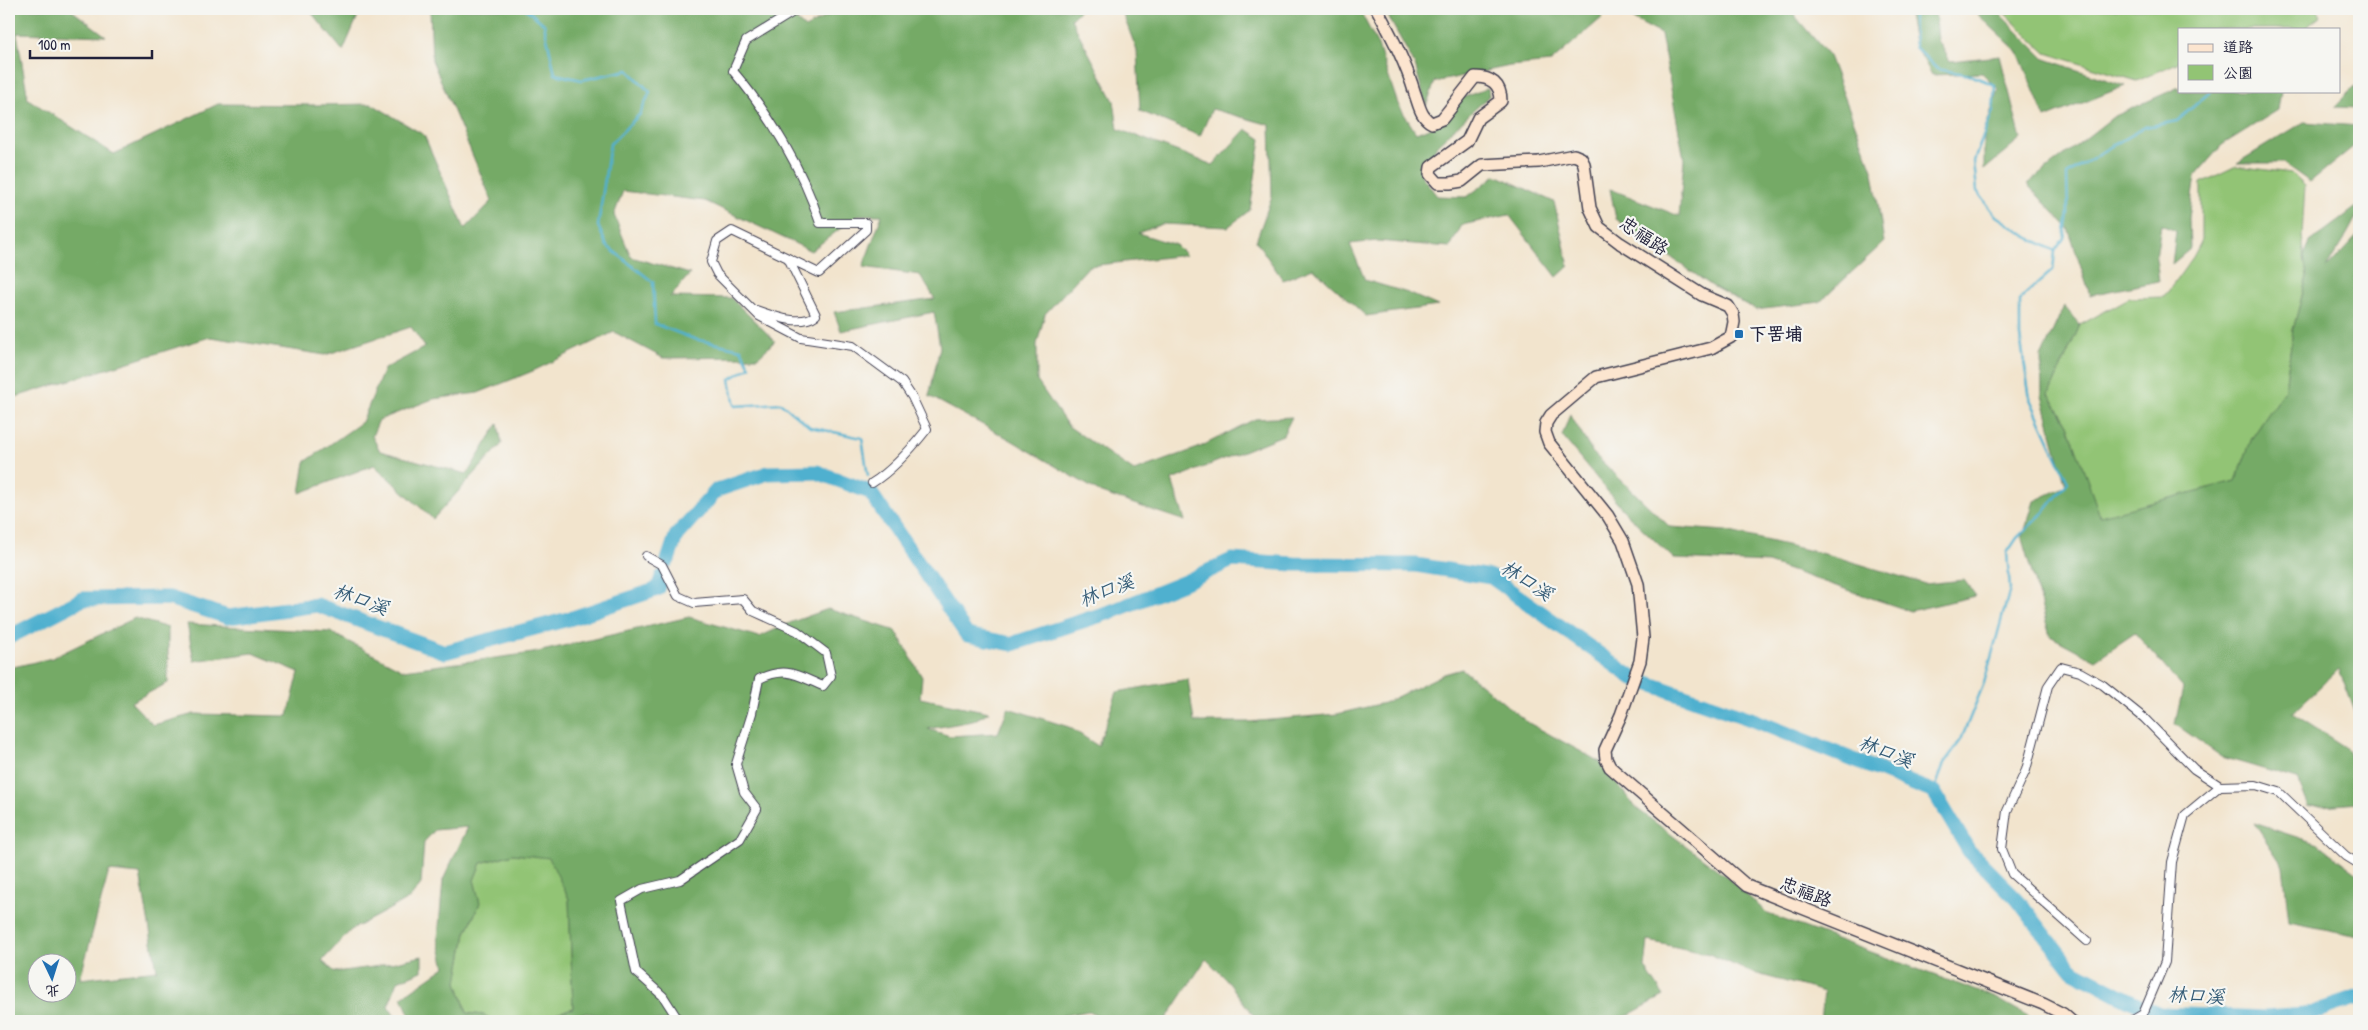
<svg xmlns="http://www.w3.org/2000/svg" width="2368" height="1030" viewBox="0 0 2368 1030" font-family="'Patrick Hand','LXGW WenKai TC',sans-serif">
	<rect width="100%" height="100%" fill="#f6f6f2"/>
	<filter id="ink" filterUnits="userSpaceOnUse"><feTurbulence type="fractalNoise" baseFrequency=".02" numOctaves="2"/><feDisplacementMap in="SourceGraphic" scale="10" xChannelSelector="R" yChannelSelector="G"/><feConvolveMatrix kernelMatrix="1 2 1 2 8 2 1 2 1" color-interpolation-filters="sRGB"/></filter>
	<filter id="wash" filterUnits="userSpaceOnUse"><feTurbulence type="fractalNoise" baseFrequency=".0096" numOctaves="4" result="noise"/><feDisplacementMap in="SourceGraphic" scale="20" xChannelSelector="R" yChannelSelector="G"/><feGaussianBlur stdDeviation="1.12" result="paint"/><feColorMatrix in="noise" values="0 0 0 0 0 0 0 0 0 0 0 0 0 0 0 0 0 1.4 0 .05"/><feComposite in="paint" operator="in"/></filter>
	<g filter="url(#wash)">
		<rect width="100%" height="100%" fill="#f2e4cd"/>
		<path fill="#92c474" stroke="#5a7358" d="M2000,9H2317L2321,16L2304,29H2179V62L2137,81L2046,53Z
			M2236,166L2291,173L2305,186L2302,236L2307,276L2293,330L2285,389L2252,438L2236,481L2100,517L2068,425L2049,394L2080,325L2129,298L2164,297L2193,257L2201,242V183Z
			M513,854L549,857L569,899L573,1008L530,1021H495L483,1015L467,1013L457,982L466,933L480,903L474,880L481,863Z"/>
		<path fill="#75aa66" stroke="#4c6650" fill-rule="evenodd" d="M9,9H70L106,36L17,33L28,99L114,154L218,104L315,105L372,104L424,135L465,229L492,201L432,60L430,9H784L805,28L840,9H1081L1071,19L1114,101L1118,129L1213,165L1246,129L1261,139L1250,210L1228,227L1162,224L1138,233L1176,245L1186,255L1089,266L1045,314L1037,344V381L1068,426L1134,471L1198,448L1255,419L1292,417L1283,435L1172,480L1185,521L1101,493L1011,440L929,396L940,347L934,312L841,331L834,312L935,299L920,275L863,267L882,215H858L811,251L705,201L623,191L614,215L631,257L690,274L670,297L731,298L775,341L758,357L663,358L614,332L533,371L478,393L433,399L379,420L372,436L380,451L467,474L498,424L502,444L433,519L374,465L300,493L305,462L362,422L384,369L425,347L411,327L325,355L210,337L9,399Z
			M310,9H361L343,51L310,11Z
			M1121,9H1359L1377,43L1398,104L1416,133L1442,123L1462,98L1488,88L1489,96L1437,145L1421,175L1437,196L1467,197L1496,175L1554,202L1569,266L1557,277L1509,215L1462,225L1450,247L1377,241L1350,244L1365,280L1408,293L1438,306L1366,316L1313,268L1283,280L1256,241L1272,196L1270,125L1212,109L1200,136L1140,111L1137,51Z
			M1384,9H1612L1551,62L1510,66L1435,82L1426,106L1415,65Z
			M1614,9H1789L1829,56L1873,172L1884,242L1820,302L1756,310L1712,286L1616,219L1610,189L1679,216L1684,159L1661,34Z
			M1908,9H1935L1938,40L1950,61L2000,56L2021,139L1984,170V133L1998,89L1982,73L1932,75L1914,43Z
			M1972,9H1995L2045,59L2125,86L2045,118L2018,52Z
			M2359,82V108L2334,107Z
			M2179,87V91H2281L2278,110L2222,145L2195,176L2189,218L2190,249L2172,264L2176,231L2161,225L2156,258L2159,281L2090,295L2068,228L2027,184L2113,117Z
			M2304,122L2359,126V142L2310,182L2283,163H2237Z
			M2359,205C2359,220 2334,253 2326,269L2359,234V722L2339,669L2292,713L2345,747L2359,771V803L2309,807L2297,779L2222,757L2175,724L2183,688L2135,633L2095,660L2050,636L2022,539L2034,501L2066,486L2042,396L2041,357L2064,306L2080,325L2049,394L2068,425L2100,516L2236,481L2252,438L2285,389L2293,330L2307,277L2304,256L2310,242Z
			M1570,414L1592,452L1670,527L1726,531L1833,556L1925,584L1964,580L1976,596L1910,611L1768,563L1674,559L1623,510L1562,436Z
			M828,609L896,631L922,677L920,698L989,712L973,721L928,729L950,736L998,733L1008,708L1069,727L1098,746L1117,692L1188,679L1194,722H1248L1337,714L1384,703L1444,674L1462,669L1527,722L1600,762L1636,808L1726,876L1768,914L1996,998L2037,1021H1821L1824,992L1750,972L1709,954L1648,941L1645,968L1664,996L1617,1021H1263L1253,1015L1226,979L1206,959L1165,1021H1109L1089,1011L1030,1021H627L616,1017L584,1013L551,1021H530L573,1008L569,899L549,858L513,854L481,863L474,880L480,903L466,933L457,982L467,1013L483,1015L495,1021H416L409,1014L402,997L445,967L438,938L443,880L468,827L435,830L424,842L421,884L410,898L351,930L322,961L335,972L373,967L422,956V971L398,981L388,1006L398,1021H9V668L52,658L135,618L168,628V683L131,702L153,725L194,714L288,716L299,672L253,653L194,661L187,624L330,632L403,670L533,653L689,617L759,637L792,622ZM109,871L140,874L157,970L80,979ZM38,962H68V992H38Z
			M2254,823L2318,844L2359,875V936L2289,922L2283,866Z"/>
		<g fill="none" stroke-linecap="round" stroke-linejoin="round">
			<path stroke="#50b0cf" stroke-width="2.5" d="M526,9L544,24L555,74L582,80L628,70L650,92L640,114L610,144L598,226L607,246L653,282L655,324L694,339L741,349L750,367L730,379L735,406L781,403L810,427L862,438L868,476
				M1916,9L1913,17L1915,47L1937,69L1970,75L1995,85L1993,110L1974,161L1977,191L1996,216L2026,236L2055,251L2053,270L2020,299V336L2030,399L2068,482L2045,511L2017,538L2007,553L2010,589L1984,683L1961,740L1944,763L1934,792
				M2055,251L2064,238L2068,214L2067,175L2105,150L2145,127L2177,121L2211,91
				M870,490V492"/>
			<path stroke="#50b0cf" stroke-width="15" d="M668,560L676,536L717,490L768,473L817,472L870,492L967,635L1012,644L1113,611L1185,582L1232,560L1294,564L1416,565L1491,577L1633,678L1748,718L1934,792L1969,851L2017,899L2072,970L2131,1001L2159,1014L2267,1018L2305,1015L2359,997
				M9,637L83,599L169,598L228,617L317,605L445,652L572,618L658,589L662,577"/>
		</g>
	</g>
	<g filter="url(#ink)">
		<g fill="none" stroke-linecap="round" stroke-linejoin="round">
			<g stroke="#413f51" stroke-width="10">
				<path id="street" d="M798,9L746,41L733,71C769,113 803,170 820,223H866V230L819,273L732,231L717,241L711,262L717,274L759,316L801,338L853,346L902,382L912,397L927,429C912,448 893,470 872,483
					M756,310C774,316 800,327 816,315L789,260
					M646,556L662,565L678,596L694,603L743,599L753,611L797,631L826,653L831,676L823,686C796,675 787,666 759,679L752,713L736,764L744,792L757,809L740,839L680,880L642,889L621,901L636,972L663,996L679,1021
					M2087,941L2012,874L2002,849L2007,811L2026,770L2048,686L2061,667L2080,672L2103,685L2144,718L2194,769L2220,786L2256,785L2279,792L2346,856L2359,864
					M2131,1021L2143,1014L2165,962L2172,862L2185,815L2220,786"/>
			</g>
			<g stroke="#413f51" stroke-width="14">
				<path id="secondary" d="M1377,9C1392,37 1406,63 1415,94C1419,105 1421,118 1432,123L1442,119L1475,77C1491,77 1501,84 1501,101L1478,118L1467,141L1431,167L1430,174L1438,183H1450L1462,181L1482,165L1539,162L1574,155L1581,158L1584,164L1590,208L1599,227L1620,243L1702,295L1728,306L1733,314L1734,322L1731,337L1711,348L1596,377L1551,415L1546,423L1545,432L1549,443L1608,516L1623,541L1638,584L1643,638L1640,661L1621,715L1605,750L1606,759L1610,767L1747,886L2043,1004L2063,1014L2071,1021"/>
			</g>
			<use href="#street" stroke="#fff" stroke-width="8"/>
			<use href="#secondary" stroke="#fce5cf" stroke-width="11"/>
		</g>
	</g>
	<rect fill="#1f6fb2" stroke="#f6f6f2" stroke-width="2" x="1734" y="329" width="10" height="10" rx="2.5"/>
	<g text-anchor="middle" stroke-width="4.5" stroke-linejoin="round" paint-order="stroke">
		<g font-size="18" fill="#22223b" stroke="#f6f6f2">
			<text transform="translate(1644 236) rotate(34)" y="6">忠福路</text>
			<text transform="translate(1806 892) rotate(21)" y="6">忠福路</text>
		</g>
		<g font-size="18" font-weight="bold" fill="#22223b" stroke="#f6f6f2" text-anchor="start">
			<text x="1749" y="340">下罟埔</text>
		</g>
		<g font-size="19" font-style="italic" fill="#345b76" stroke="#f6f6f2">
			<text transform="translate(1527 580) rotate(33)" y="7">林口溪</text>
			<text transform="translate(1106 590) rotate(-21)" y="7">林口溪</text>
			<text transform="translate(361 599) rotate(20)" y="7">林口溪</text>
			<text transform="translate(1886 751) rotate(21)" y="7">林口溪</text>
			<text transform="translate(2196 995) rotate(3)" y="7">林口溪</text>
		</g>
	</g>
	<rect width="2368" height="1030" fill="none" stroke="#f6f6f2" stroke-width="30"/>
	<rect x="2178" y="28" width="162" height="65" fill="#f6f6f2" stroke="#a1a1a9"/>
	<rect x="2188" y="44" width="25" height="8" fill="#fce5cf" stroke="#a1a1a9"/>
	<text x="2223" y="52" font-size="15" fill="#22223b">道路</text>
	<rect x="2188" y="65" width="25" height="15" fill="#92c474" stroke="#a1a1a9"/>
	<text x="2223" y="78" font-size="15" fill="#22223b">公園</text>
	<g transform="translate(52 978) rotate(176)"><circle r="24" fill="#f6f6f2" stroke="#a1a1a9"/>
	<path d="M0-4L9 19L0 12L-9 19Z" fill="#1f6fb2"/>
	<text y="-8" font-size="14" font-weight="bold" text-anchor="middle" fill="#22223b">北</text>
	</g>
	<path d="M30 50v8h122v-8" fill="none" stroke="#22223b" stroke-width="2.5"/>
	<text x="38" y="50" font-size="15" fill="#22223b" stroke="#f6f6f2" stroke-width="4" paint-order="stroke">100 m</text>
</svg>
